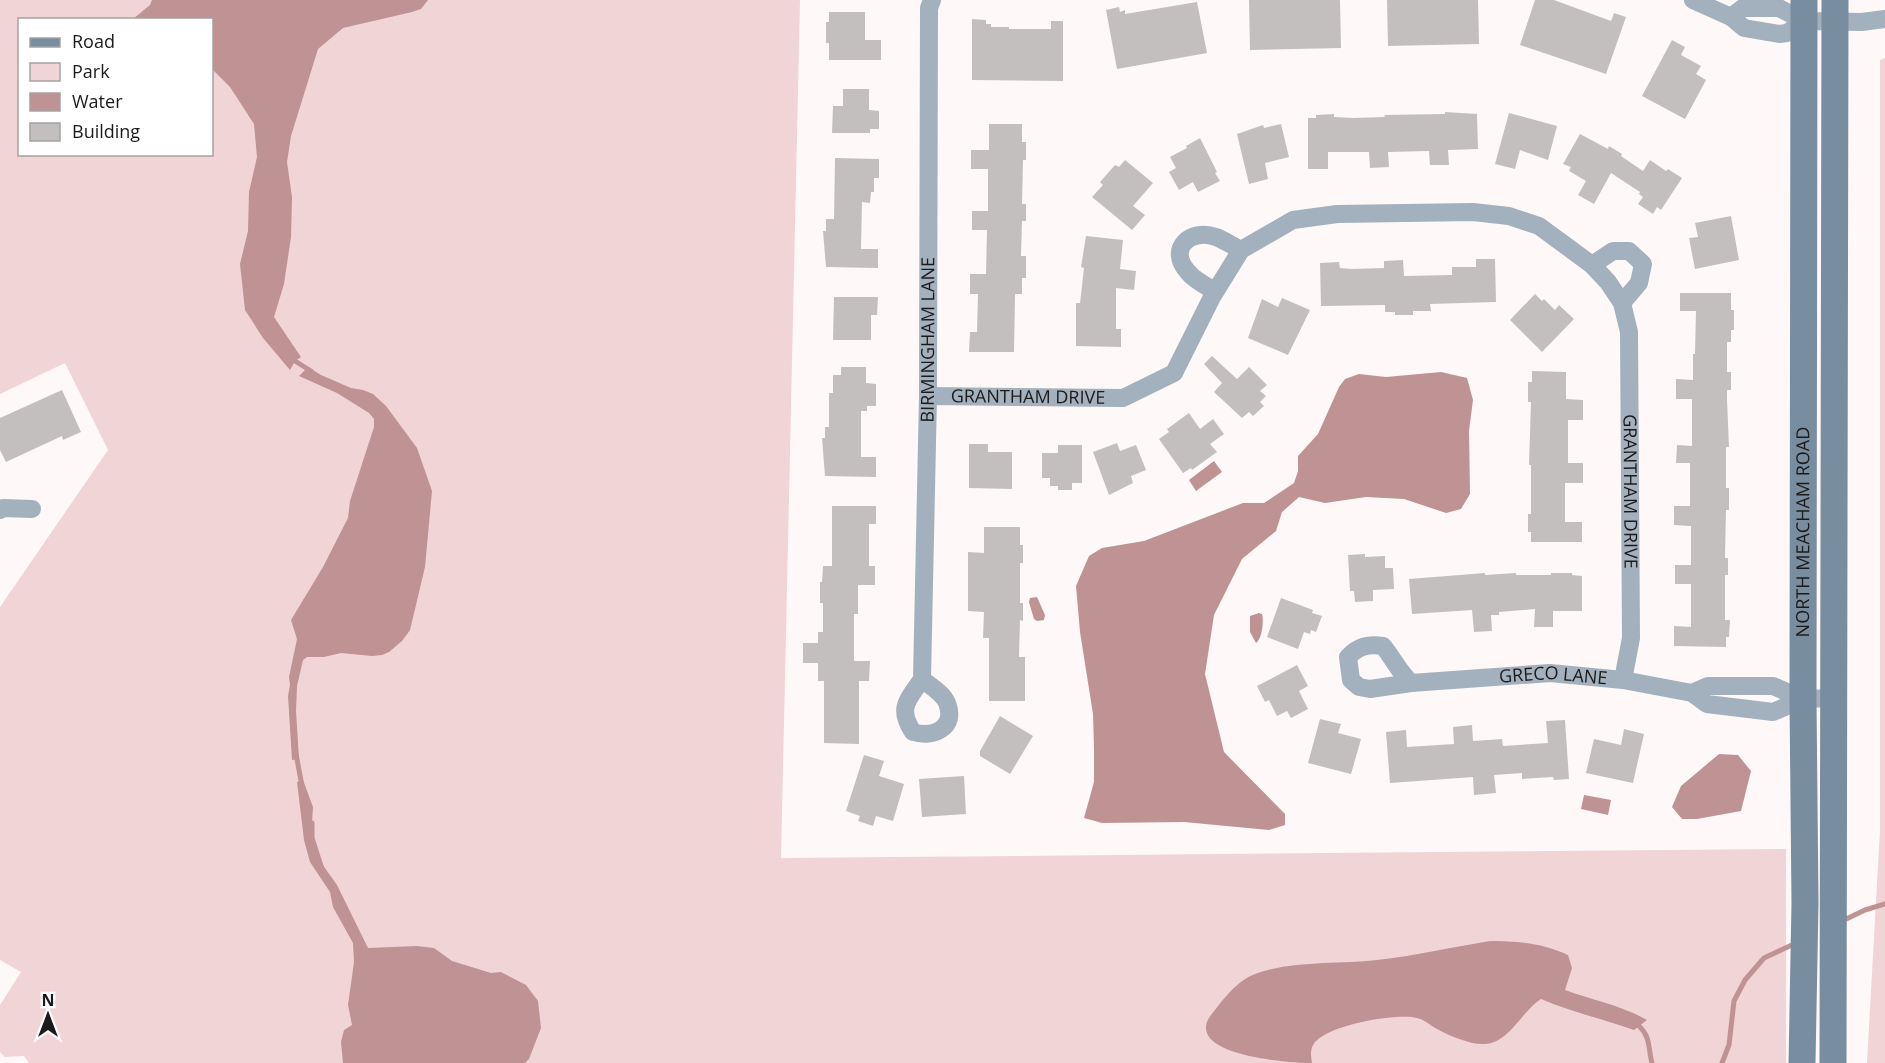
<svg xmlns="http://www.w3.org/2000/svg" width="1885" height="1063" viewBox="0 0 1885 1063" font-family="'Open Sans',sans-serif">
	<rect width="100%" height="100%" fill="#fef8f8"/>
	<path fill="#f1d4d5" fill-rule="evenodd" d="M0,0H800L781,858L1786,849V1063H29L24,1056L5,1057L0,1052V1005L21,972L0,960V607L108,450L65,363L0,394ZM20,20H212V154H20Z
		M1885,58V1063H1867L1880,830V60Z"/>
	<path fill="#bf9294" d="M152,0H428L421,9L412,12L343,28L318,49L291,136L287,162L292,197L291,237L284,284L274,317L301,357L295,361L290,370L263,338L245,310L240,264L248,231L249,192L257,157L254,124L230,87L212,69V20L133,19L150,5Z
		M308,367L321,375L351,388L363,390L373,394L386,406L417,448L432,491L425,567L410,630L402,641L389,652L382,655L372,656L341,653L324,657H307L303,660L297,686L296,711L299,759L292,760L288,696L290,685L289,677L297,639L291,620L323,567L348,518L350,501L374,427V419L369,413L337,393L299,376Z
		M1441,372L1467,378L1473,400L1469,431L1470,494L1461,509L1446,513L1404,499L1366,497L1325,503L1299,497L1282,512L1276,531L1242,559L1214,615L1205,674L1224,752L1285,814V825L1269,830L1184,822L1102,823L1084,818L1094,782V748L1093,714L1080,632L1076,586L1089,556L1102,548L1144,541L1243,503H1264L1294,483L1298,471V456L1318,434L1339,387L1345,379L1359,374L1386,377Z
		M1214,461L1222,472L1196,491L1189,480Z
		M1037,597L1045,615L1044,620L1037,621L1034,619L1029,602L1030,598Z
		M1259,613L1262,614C1264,621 1262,639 1256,643L1250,632V616Z
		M1719,754L1738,755L1751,771L1741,811L1697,819H1682L1672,807L1681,786Z
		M303,780L313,807L311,838L315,854L337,885L368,948L417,946L434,948L452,961L491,973L501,972L526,985L538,1001L541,1028L529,1059L525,1063H343L341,1042L344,1030L352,1025L348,1005L354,962L353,943L333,907L330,892L310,862L304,840L297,782Z
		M1584,795L1611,800L1608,815L1581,809Z
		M1490,941C1518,941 1542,943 1568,955L1572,968L1565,990C1592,1000 1623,1006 1647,1020L1634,1030C1603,1019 1571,1012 1541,999C1522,1011 1509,1043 1485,1044C1471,1045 1450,1036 1437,1029C1431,1026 1424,1019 1417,1018C1396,1013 1325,1025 1313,1045C1310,1051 1311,1057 1312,1063C1291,1063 1208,1057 1206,1029C1205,1020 1213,1013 1218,1006C1232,989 1242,977 1264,971C1300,961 1340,964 1377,960C1415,956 1452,947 1490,941Z"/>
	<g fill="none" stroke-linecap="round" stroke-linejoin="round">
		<path stroke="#bf9294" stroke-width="5" d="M295,361L311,371
			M296,754L302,786
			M312,823V838L322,869
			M1842,921L1865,910L1885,904
			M1639,1026C1651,1037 1648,1049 1652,1063
			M1722,1063L1729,1045L1734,1001L1745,980L1764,958L1796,943"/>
	</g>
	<path fill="#c4bfbf" d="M1249,0H1340L1341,48L1250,50Z
		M1387,0H1478L1479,44L1388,46Z
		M1535,0H1554L1611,21L1614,13L1626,17L1606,74L1520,45Z
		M1197,2L1207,53L1117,69L1106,10L1119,7L1120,12L1125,10V14Z
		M829,12H865V40H881V60H829V43H826V22H829Z
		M972,19L986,20V24H991V27H1009V29H1051V21H1063V81L972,80Z
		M1672,40L1685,47L1681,55L1701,66L1696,74L1706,80L1685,119L1642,96Z
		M843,89H869V110L879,111V129H870V133H832L833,106H843Z
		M1445,112L1477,114L1478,149L1448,150L1449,165H1430L1429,151L1388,152L1389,167L1370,168L1369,152H1328V169H1308V118H1316V115L1334,114V117L1353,118L1385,117L1384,115L1445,114Z
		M1509,113L1557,126L1548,160L1520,150L1515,169L1495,164Z
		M989,124H1022V142H1026V160H1023L1022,204H1026V221H1022L1021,256H1026V278H1022V294H1015L1014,352H969L970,332H977L978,294H970V274H986L987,230H972V211H988V169H971V150H989Z
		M1281,124L1289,157L1265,163L1268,179L1249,184L1237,134L1263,125L1264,128Z
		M1580,134L1608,149L1609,146L1622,154L1621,156L1643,171L1650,160L1666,171L1668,169L1682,178L1661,210L1657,207L1653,214L1638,204L1643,197L1639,194L1640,192L1611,173L1594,204L1578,195L1586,181L1569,171L1571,167L1563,164Z
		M1200,138L1217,172L1215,173L1220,181L1198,192L1193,182L1179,190L1169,172L1176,168L1170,157L1187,148L1186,146Z
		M835,158L879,159V178H874V192H871L870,203L862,202L861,249H878V268L826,267L823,231H826V219H834Z
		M1125,160L1153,183L1133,206L1145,215L1132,230L1092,197L1103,185L1100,182L1115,165L1119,167Z
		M1731,216L1739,260L1695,269L1689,238L1698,237L1695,223Z
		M1086,236L1123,240L1120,269L1136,271L1134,290L1116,288V329H1121V347L1076,346V303H1080L1084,268L1081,267Z
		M1476,259H1495L1496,302L1430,304L1431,311H1413V315H1395V312H1385V305L1321,306L1320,263L1339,262L1340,268L1352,269L1384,268V261L1403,260L1404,276L1452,275V267H1476Z
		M1680,293H1731V310H1734V330H1731V342H1727V372H1731V390H1727V399L1729,447H1726V488H1729V510H1726L1725,558H1728V575H1725V620H1730L1729,637H1726V647L1674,646V626L1691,627V584H1675V565H1691V526L1674,525V506H1690V463H1676L1677,445L1692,446V399H1676V379L1693,380V354H1695L1696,311H1680Z
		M1535,294L1542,301L1544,299L1555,310L1559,305L1574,319L1542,352L1510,320Z
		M834,297H878L877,315H871V340H833Z
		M1282,298L1310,310L1288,355L1248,338L1262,299L1278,307Z
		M1212,356L1237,379L1249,367L1267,385L1260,391L1266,396L1260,402L1264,406L1253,416L1249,412L1242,418L1214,392L1222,383L1204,364Z
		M841,367H866V383L876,384V406H867V411H861V457H876V477L825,476L822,438H825V427H829V393H833V375H841Z
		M1532,371L1566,372V399L1583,400V420H1568V463H1583V483H1565V522H1582V542H1531V532H1528V514H1531V465H1529L1531,402H1528V382H1532Z
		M62,390L81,432L63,440L62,436L6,462L0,450V418Z
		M1189,413L1200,429L1213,419L1224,434L1210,444L1217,452L1192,470L1191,468L1183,473L1159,439L1169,432L1167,429Z
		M1117,443L1120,451L1136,445L1146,470L1131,476L1133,483L1109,495L1093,452Z
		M969,444H988V452H1012V489L969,488Z
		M1058,445H1082V483H1072V490H1058V486H1050V478H1042V453H1058Z
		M832,506H876V524H869V566H875V585H858V614H854V661H870L869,681H859V744L824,743V681H818V663H803V643H818V632H823V603H820V582H822L823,566H832Z
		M984,527H1020V545H1023V563H1020V603H1023V621L1020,620L1019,657H1025V701H989V638H983L984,612L968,611V552L984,553Z
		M1365,554V557L1385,556V568H1393L1394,589L1373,590V601L1355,602L1354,591H1350L1348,555Z
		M1485,573V575L1516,573V575H1551V573H1572V575L1582,576V611H1553V627H1534L1535,609L1499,612V615H1491L1492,631L1474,632L1472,610L1412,614L1409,579Z
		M1281,598L1313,610L1312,613L1322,616L1316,632L1311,630L1310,634L1304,632L1298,649L1267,637Z
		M1297,665L1308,686L1299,691L1308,709L1291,718L1287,711L1277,716L1269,700L1265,702L1257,686Z
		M1000,716L1033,736L1010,774L980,756V751Z
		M1320,719L1341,724L1338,733L1361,739L1351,774L1308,763Z
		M1565,720L1569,779L1554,780L1553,777L1522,779V773L1494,775L1496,793L1474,795L1473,777L1390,783L1386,732L1406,730L1407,747L1454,744L1453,727L1472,725L1473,741L1502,739L1503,746L1548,743L1546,721Z
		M1624,729L1644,734L1633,783L1586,773L1594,739L1621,745Z
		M864,755L884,761L879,776L904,784L893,821L876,816L873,826L858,821L860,816L846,811Z
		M964,776L966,814L922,817L919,779Z"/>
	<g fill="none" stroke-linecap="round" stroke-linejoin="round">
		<g stroke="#a3b0bd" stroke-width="18">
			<path d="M1693,0L1731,17L1744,28L1779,34L1787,33L1804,21"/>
			<path d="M1731,17L1743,8H1779L1804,21L1862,22L1885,19"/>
			<path d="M1592,265L1613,251H1629L1643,264L1639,283L1622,303"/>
			<path d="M1215,291C1206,286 1194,280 1188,272C1167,249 1190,228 1216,237C1224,240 1233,246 1241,250"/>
			<path id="s1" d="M928,396L1123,398L1174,373L1212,297L1241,250L1293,220L1337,214L1473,212L1509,216L1539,226L1592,265L1608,282L1622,303L1629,332L1631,638L1623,680"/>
			<path d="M0,510L3,508L32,509"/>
			<path id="s2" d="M922,679C930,686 943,693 947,703C957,728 933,738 913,732C897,708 908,700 922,679L928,396L929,8L932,0"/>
			<path id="s3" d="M1411,683C1399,672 1393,658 1383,646C1367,644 1359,646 1348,657L1351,680L1359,687L1370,689L1411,683L1550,673L1623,680L1692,693"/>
			<path d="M1803,699L1773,686H1708L1692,693L1707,704L1773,712L1803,699L1835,698"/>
		</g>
		<g stroke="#798da0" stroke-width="27">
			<path id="s4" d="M1802,1063L1805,903L1803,699L1804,0"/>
			<path d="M1833,1063L1835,0"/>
		</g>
	</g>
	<g text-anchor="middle" stroke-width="6" stroke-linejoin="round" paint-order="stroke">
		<g font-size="18" fill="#1b1919" stroke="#fff">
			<text dy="6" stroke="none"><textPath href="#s2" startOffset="492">BIRMINGHAM LANE</textPath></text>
			<text dy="6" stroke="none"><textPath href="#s1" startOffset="100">GRANTHAM DRIVE</textPath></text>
			<text dy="6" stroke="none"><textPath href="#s1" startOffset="1004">GRANTHAM DRIVE</textPath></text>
			<text dy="6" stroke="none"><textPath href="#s4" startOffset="531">NORTH MEACHAM ROAD</textPath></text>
			<text dy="6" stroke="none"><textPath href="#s3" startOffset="314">GRECO LANE</textPath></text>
		</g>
	</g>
	<rect x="18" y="18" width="195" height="138" fill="#ffffff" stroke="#a4a3a3" stroke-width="1.5"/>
	<rect x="30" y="38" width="30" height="9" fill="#798da0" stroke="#a4a3a3" stroke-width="1.5"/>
	<text x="72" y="48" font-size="18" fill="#1b1919">Road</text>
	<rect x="30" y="63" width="30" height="18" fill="#f1d4d5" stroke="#a4a3a3" stroke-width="1.5"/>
	<text x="72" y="78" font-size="18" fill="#1b1919">Park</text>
	<rect x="30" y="93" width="30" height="18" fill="#bf9294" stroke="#a4a3a3" stroke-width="1.5"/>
	<text x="72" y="108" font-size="18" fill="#1b1919">Water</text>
	<rect x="30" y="123" width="30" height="18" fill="#c4bfbf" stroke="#a4a3a3" stroke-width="1.5"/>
	<text x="72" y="138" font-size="18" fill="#1b1919">Building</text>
	<g transform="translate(48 1015)" stroke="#ffffff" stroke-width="4.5" paint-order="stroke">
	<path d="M0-4.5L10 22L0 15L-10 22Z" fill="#1b1919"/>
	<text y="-9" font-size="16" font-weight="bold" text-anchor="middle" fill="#1b1919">N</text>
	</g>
</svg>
